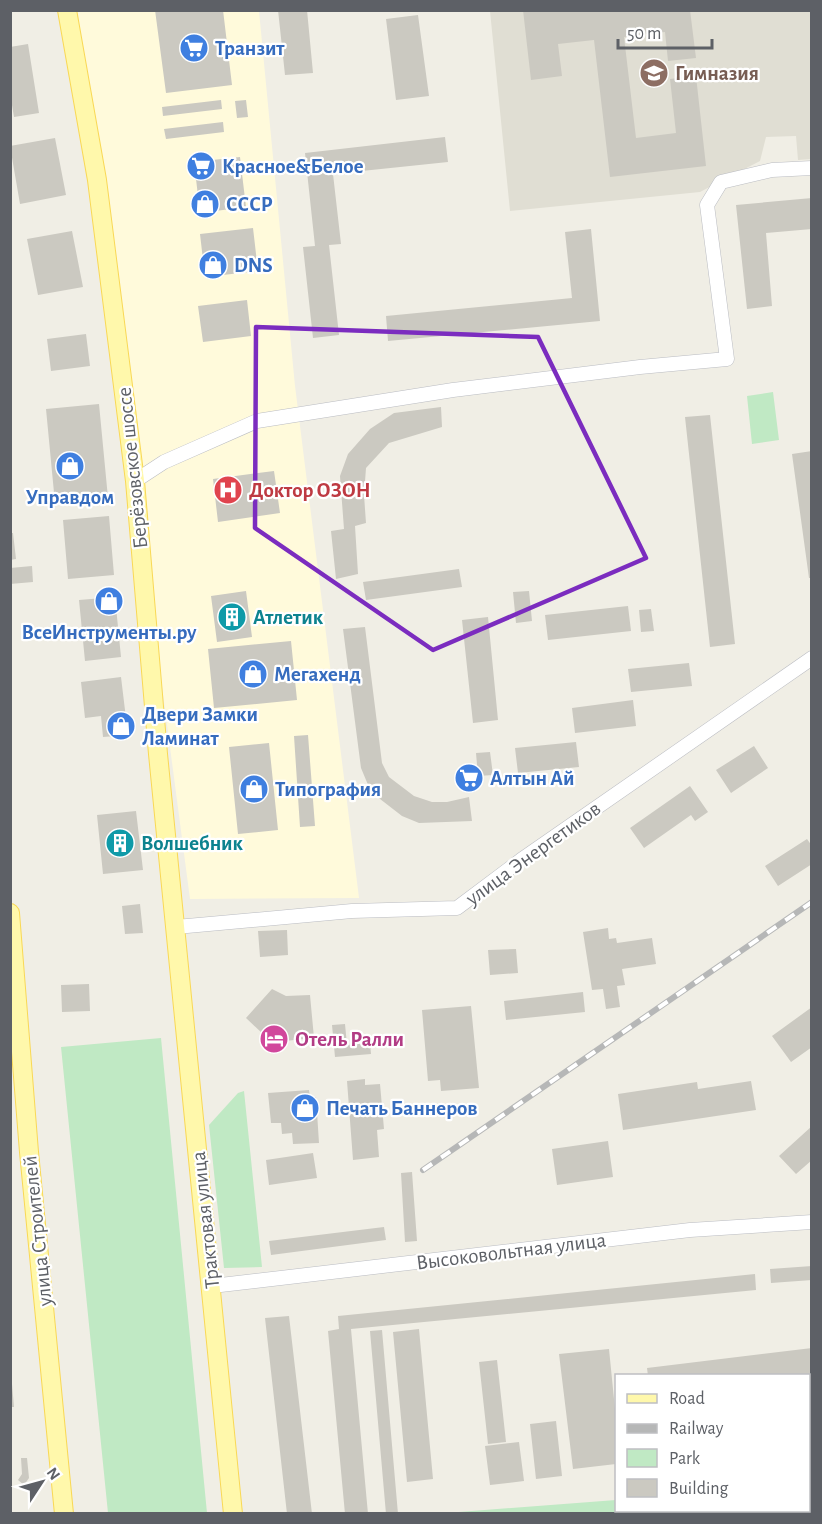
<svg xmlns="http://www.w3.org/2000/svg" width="822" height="1524" viewBox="0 0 822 1524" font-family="'Alegreya Sans',sans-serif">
	<rect width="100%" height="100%" fill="#f0eee5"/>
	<path fill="#fffadb" d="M73,11H259L295,386L359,898L190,899Z"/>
	<path fill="#e0ded3" d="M490,11H811V159L798,160L796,136L766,137L760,161L700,192L510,211Z"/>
	<path fill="#c0e9c4" d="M773,392L779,440L752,444L747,396Z
		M161,1038L207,1513H108L61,1047Z
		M244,1091L262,1267L224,1268L209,1125L238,1093Z
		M616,1500V1510H678V1513H446Z"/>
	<path fill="#cbc9c1" d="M155,10H223L232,85L166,93Z
		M278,10H307L313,73L285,75Z
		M523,10H690L696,58L668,61L665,32L624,37L636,138L676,133L670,79L696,76L706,166L610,177L594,40L558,44L562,76L531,80Z
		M418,15L429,96L396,100L386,19Z
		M28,44L39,113L14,117L10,93V47Z
		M221,100L222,109L163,116L162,107Z
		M246,100L248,117L237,118L235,101Z
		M223,122L224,132L166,139L164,129Z
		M445,137L448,162L333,174L341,244L329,245L339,335L313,338L303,247L315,246L305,153Z
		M55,138L66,195L20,204L10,146Z
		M240,157L246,207L200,213L194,162Z
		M812,198V229L766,233L772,306L747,309L736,205Z
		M253,228L258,271L205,277L200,234Z
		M591,229L600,321L388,341L386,316L572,298L565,232Z
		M72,231L83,287L38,295L27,239Z
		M247,300L251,336L203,342L198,306Z
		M86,334L90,366L51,371L47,339Z
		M99,404L108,498L55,503L46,409Z
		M441,407L442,427L389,443L366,468L364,495L366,523L355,526L358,574L336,579L331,531L344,529L340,476L348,454L370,429L394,413Z
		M710,415L735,644L710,647L685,417Z
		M812,451V578H809L792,454Z
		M274,471L280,513L218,522L213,479Z
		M109,516L114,575L68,579L63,520Z
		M10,533H13L16,559L10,560Z
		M32,566L33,582L10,584V568Z
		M459,569L462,587L366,600L363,582Z
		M246,591L252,637L217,642L211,596Z
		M529,591L532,621L516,623L513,592Z
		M115,597L121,657L85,661L79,600Z
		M628,606L631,631L548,640L545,615Z
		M651,609L654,631L641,632L639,610Z
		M488,617L498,720L473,723L462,620Z
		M365,627L382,763L389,777L414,796L432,802H447L469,797L472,821L419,823L402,816L371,792L361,768L343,629Z
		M291,641L297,700L214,708L208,649Z
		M689,663L692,686L631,692L628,669Z
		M121,677L128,735L103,737L101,716L85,718L81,682Z
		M633,700L636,726L575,733L572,708Z
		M308,735L315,826L300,827L294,736Z
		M576,742L579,767L518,773L515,748Z
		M269,743L278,830L238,834L229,747Z
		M754,746L768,768L731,793L716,770Z
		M490,752L493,775L478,776L476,753Z
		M690,786L708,812L695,821L691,815L644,848L630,828Z
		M136,811L143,870L103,874L97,815Z
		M807,839L812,846V864L778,886L765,866Z
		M140,904L143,933L125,934L122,906Z
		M608,928L609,939L616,938L617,943L652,938L656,964L622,969L625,985L617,986L620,1007L606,1009L603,989L592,990L583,932Z
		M287,930L288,955L260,957L258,931Z
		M516,949L518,973L490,975L488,950Z
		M89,984L90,1011L62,1012L61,985Z
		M272,989L286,996L310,995L314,1038L265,1043L263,1034L246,1018Z
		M583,992L585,1012L506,1020L504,1001Z
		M471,1006L479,1088L441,1091L440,1080L428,1081L422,1010Z
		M812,1007V1047L791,1062L772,1036Z
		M345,1024L347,1045L370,1043L371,1054L335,1057L332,1025Z
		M365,1079V1085L380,1084L384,1129L377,1130L379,1157L353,1160L347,1081Z
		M751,1081L756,1110L623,1130L618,1094L697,1082L698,1089Z
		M309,1090L310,1097H316L319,1143L293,1144L292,1133L282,1134L281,1123H271L268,1093Z
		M812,1126V1160L796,1174L779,1156Z
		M608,1141L613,1177L557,1185L552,1149Z
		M313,1153L317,1178L269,1185L266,1160Z
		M412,1172L417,1241L405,1242L401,1173Z
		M384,1227L386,1240L271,1255L269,1241Z
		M812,1266V1280L771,1283L770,1269Z
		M755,1274L756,1290L351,1329L368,1514H345L328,1331L339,1329L338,1316Z
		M289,1316L312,1514H287L265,1318Z
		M419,1329L433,1479L407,1482L393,1332Z
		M382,1330L398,1514H386L370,1331Z
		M812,1348V1448L808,1449V1376H648L647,1368Z
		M609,1349L616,1419V1464L573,1469L559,1354Z
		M497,1360L506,1442L488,1444L479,1362Z
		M10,1384H12L14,1407H10Z
		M556,1421L562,1476L536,1479L530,1424Z
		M519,1442L524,1481L490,1485L485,1446Z
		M21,1458H27L29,1478L24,1485L18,1480L22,1474Z"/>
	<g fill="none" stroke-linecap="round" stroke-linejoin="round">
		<g stroke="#babcc2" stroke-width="15">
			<path id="minor" d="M135,481L164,462L257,421L453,390L640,367L727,359L707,205L721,182L772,170L812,168
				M176,927L352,911L457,908L521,860L812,658
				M212,1286L690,1230L812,1222"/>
		</g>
		<g stroke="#f9d855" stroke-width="20">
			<path id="major" d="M67,10L97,180L135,481L158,754L233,1514
				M10,913L29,1152L64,1514"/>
		</g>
		<use href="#minor" stroke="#fff" stroke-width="14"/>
		<use href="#major" stroke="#fff8ab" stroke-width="18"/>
		<g stroke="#b6b7b7" stroke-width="6">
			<path id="rail" d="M423,1170L812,902"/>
		</g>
		<use href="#rail" stroke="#fff" stroke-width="4" stroke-dasharray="11" stroke-linecap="butt"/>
	</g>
	<path fill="none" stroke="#7b2cbf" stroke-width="4.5" stroke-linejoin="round" d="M256,327L538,337L646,558L433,650L255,528Z"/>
	<defs>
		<g id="supermarket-disc" transform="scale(1.5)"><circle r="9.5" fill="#3f7fe0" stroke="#fff"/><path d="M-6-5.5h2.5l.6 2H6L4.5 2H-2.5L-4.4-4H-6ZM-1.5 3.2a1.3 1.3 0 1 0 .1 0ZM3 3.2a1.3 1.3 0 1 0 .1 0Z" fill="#fff"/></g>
		<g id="school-disc" transform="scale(1.5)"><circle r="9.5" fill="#8d6e63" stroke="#fff"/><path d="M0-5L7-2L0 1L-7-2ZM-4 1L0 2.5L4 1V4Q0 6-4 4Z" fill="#fff"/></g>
		<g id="shop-disc" transform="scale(1.5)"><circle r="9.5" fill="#3f7fe0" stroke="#fff"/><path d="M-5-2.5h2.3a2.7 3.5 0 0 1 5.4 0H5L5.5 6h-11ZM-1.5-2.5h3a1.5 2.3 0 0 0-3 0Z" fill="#fff"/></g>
		<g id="hospital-disc" transform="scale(1.5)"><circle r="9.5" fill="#e0444e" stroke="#fff"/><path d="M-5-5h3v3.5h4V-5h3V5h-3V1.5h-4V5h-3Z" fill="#fff"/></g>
		<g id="building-disc" transform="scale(1.5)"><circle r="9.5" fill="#0f9aa8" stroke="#fff"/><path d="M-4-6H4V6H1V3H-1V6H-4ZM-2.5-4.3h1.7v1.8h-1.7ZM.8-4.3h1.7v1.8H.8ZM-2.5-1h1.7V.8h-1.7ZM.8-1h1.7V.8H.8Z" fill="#fff"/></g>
		<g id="hotel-disc" transform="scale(1.5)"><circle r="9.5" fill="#d1479c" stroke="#fff"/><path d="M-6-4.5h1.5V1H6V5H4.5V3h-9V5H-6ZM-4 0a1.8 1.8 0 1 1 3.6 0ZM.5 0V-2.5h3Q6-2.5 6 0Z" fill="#fff"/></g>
	</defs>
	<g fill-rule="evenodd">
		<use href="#supermarket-disc" x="194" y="48"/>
		<use href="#school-disc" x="654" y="73"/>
		<use href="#supermarket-disc" x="201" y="166"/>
		<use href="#shop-disc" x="205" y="204"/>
		<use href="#shop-disc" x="213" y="265"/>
		<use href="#shop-disc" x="70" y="466"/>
		<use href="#hospital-disc" x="228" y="490"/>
		<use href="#shop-disc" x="109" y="601"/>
		<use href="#building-disc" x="232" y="617"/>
		<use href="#shop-disc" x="253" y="674"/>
		<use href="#shop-disc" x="121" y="726"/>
		<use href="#supermarket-disc" x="469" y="778"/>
		<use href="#shop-disc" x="254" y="789"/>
		<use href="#building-disc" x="120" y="843"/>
		<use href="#hotel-disc" x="274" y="1039"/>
		<use href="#shop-disc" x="305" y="1108"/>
	</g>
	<g text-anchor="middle" stroke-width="4.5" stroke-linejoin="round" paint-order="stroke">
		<g font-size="21" font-weight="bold" fill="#366cbe" stroke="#fff" text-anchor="start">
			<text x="215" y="55">Транзит</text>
			<text x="222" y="173">Красное&amp;Белое</text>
			<text x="226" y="211">СССР</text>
			<text x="234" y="272">DNS</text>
			<text x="70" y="504" text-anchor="middle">Управдом</text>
			<text x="109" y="639" text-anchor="middle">ВсеИнструменты.ру</text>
			<text x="274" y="681">Мегахенд</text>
			<text x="142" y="721">Двери Замки<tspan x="142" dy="24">Ламинат</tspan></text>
			<text x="490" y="785">Алтын Ай</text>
			<text x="275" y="796">Типография</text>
			<text x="326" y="1115">Печать Баннеров</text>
		</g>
		<g font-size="21" font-weight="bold" fill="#785e54" stroke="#fff" text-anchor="start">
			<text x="675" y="80">Гимназия</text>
		</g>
		<g font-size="21" fill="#5d6066" stroke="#fff">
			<text transform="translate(132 468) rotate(-96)" y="7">Берёзовское шоссе</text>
			<text transform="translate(533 853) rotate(-36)" y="7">улица Энергетиков</text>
			<text transform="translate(205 1220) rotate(-96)" y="7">Трактовая улица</text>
			<text transform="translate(37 1231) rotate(-96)" y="7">улица Строителей</text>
			<text transform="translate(511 1251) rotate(-7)" y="7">Высоковольтная улица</text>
		</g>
		<g font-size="21" font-weight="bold" fill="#be3a42" stroke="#fff" text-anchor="start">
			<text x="249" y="497">Доктор ОЗОН</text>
		</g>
		<g font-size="21" font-weight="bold" fill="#0d838f" stroke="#fff" text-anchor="start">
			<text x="253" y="624">Атлетик</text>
			<text x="141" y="850">Волшебник</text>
		</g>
		<g font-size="21" font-weight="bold" fill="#b23c85" stroke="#fff" text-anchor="start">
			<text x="295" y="1046">Отель Ралли</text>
		</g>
	</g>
	<rect width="822" height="1524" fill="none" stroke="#5d6066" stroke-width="24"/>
	<rect x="615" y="1374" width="195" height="138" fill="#ffffff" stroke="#bebfc2" stroke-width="1.5"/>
	<rect x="627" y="1394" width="30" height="9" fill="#fff8ab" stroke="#bebfc2" stroke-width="1.5"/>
	<text x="669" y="1404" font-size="18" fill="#5d6066">Road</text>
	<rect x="627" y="1424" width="30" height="9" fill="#b6b7b7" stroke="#bebfc2" stroke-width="1.5"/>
	<text x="669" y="1434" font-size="18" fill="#5d6066">Railway</text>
	<rect x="627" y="1449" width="30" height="18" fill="#c0e9c4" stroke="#bebfc2" stroke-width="1.5"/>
	<text x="669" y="1464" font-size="18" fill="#5d6066">Park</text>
	<rect x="627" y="1479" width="30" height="18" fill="#cbc9c1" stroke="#bebfc2" stroke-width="1.5"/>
	<text x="669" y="1494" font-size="18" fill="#5d6066">Building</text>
	<g transform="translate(42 1482) rotate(54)" stroke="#ffffff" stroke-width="4.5" paint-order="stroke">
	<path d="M0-4.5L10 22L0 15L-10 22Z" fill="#5d6066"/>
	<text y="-9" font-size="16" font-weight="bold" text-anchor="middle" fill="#5d6066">N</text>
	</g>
	<path d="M618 39v9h94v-9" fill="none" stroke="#5d6066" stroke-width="3"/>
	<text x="627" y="39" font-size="18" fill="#5d6066" stroke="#ffffff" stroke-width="4.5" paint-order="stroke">50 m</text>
</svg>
